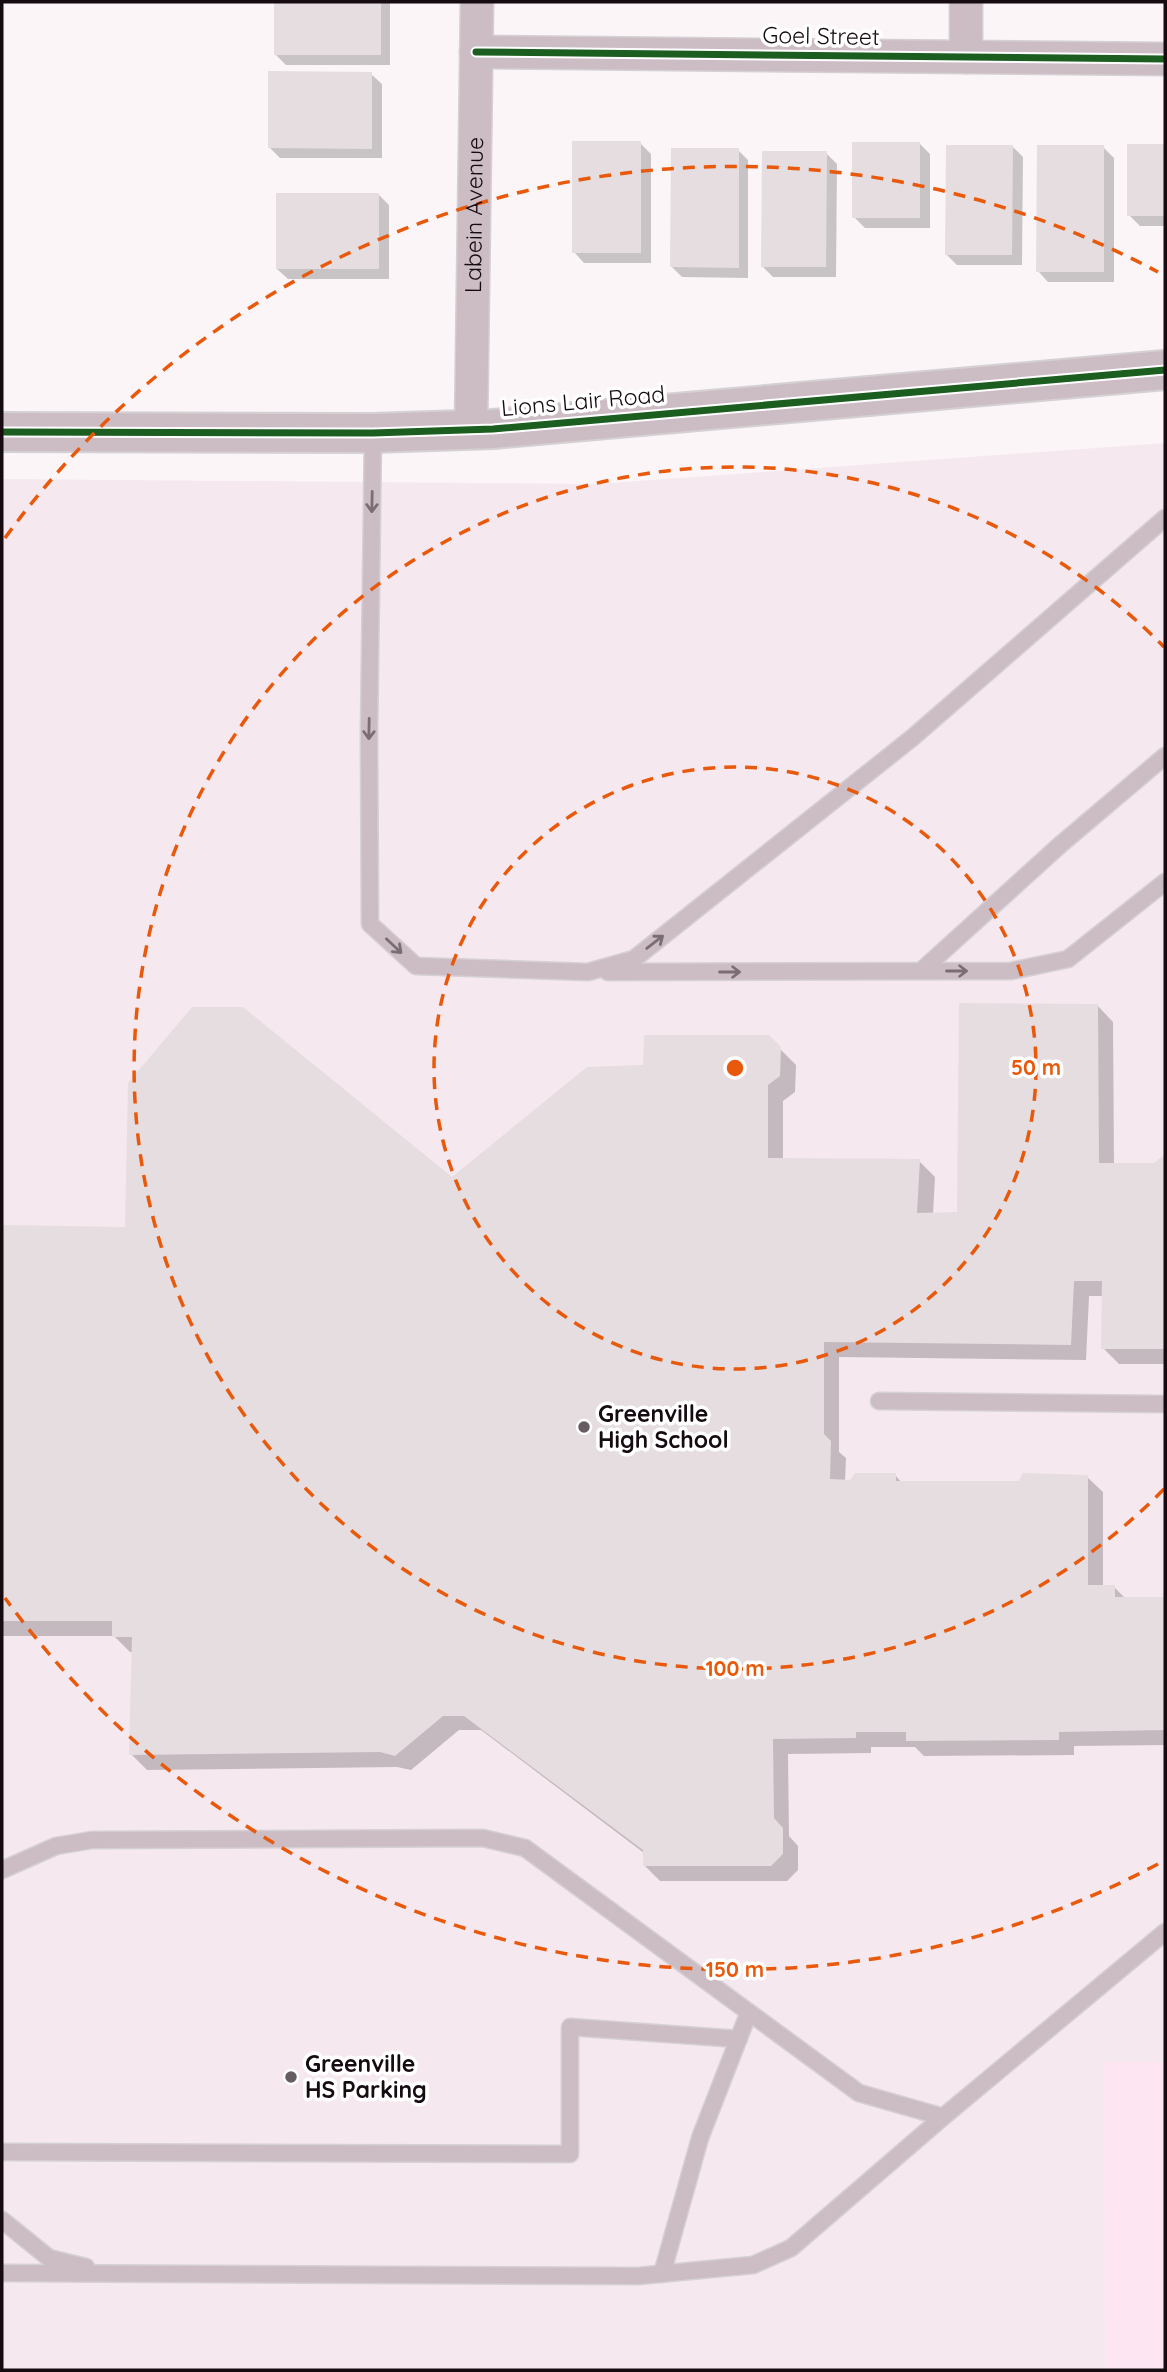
<svg xmlns="http://www.w3.org/2000/svg" width="1167" height="2372" viewBox="0 0 1167 2372" font-family="Quicksand,sans-serif">
	<rect width="100%" height="100%" fill="#fbf5f8"/>
	<path fill="#f5e8ef" d="M1165,443V2370H2V479L596,484Z"/>
	<path fill="#fde6f2" d="M1104,2062H1165V2370H1105Z"/>
	<path fill="#0003" d="M276,2H390V65H286L276,55Z
		M371,74L382,84V158H280L269,147Z
		M640,143L651,154V263H584L574,252Z
		M920,144L930,154V228H865L854,217Z
		M1012,146L1023,157L1022,265H957L947,255Z
		M1129,146H1165V226H1140L1129,215Z
		M1103,147L1114,158V282H1048L1038,271Z
		M738,150L748,160V278L682,277L672,267Z
		M826,153L837,164L836,277H773L763,267Z
		M378,194L389,205V279H288L277,269Z
		M1098,1006L1113,1022L1114,1165H1155L1165,1156V1364H1119L1103,1348V1296H1089L1086,1360L839,1357V1452L846,1458L845,1482L895,1475L902,1483H1020L1087,1477L1103,1492V1587H1114L1126,1599H1165V1745L1074,1746V1755L924,1756L915,1747H871V1753L788,1754L789,1836L798,1846V1870L787,1881H660L644,1865V1853L481,1730H459L411,1770L397,1767L147,1770L131,1754L133,1652H130L114,1636H2V1227L126,1229L452,1180L645,1067L768,1037L796,1065L795,1092L783,1101V1160L919,1161L935,1177L933,1214H959Z"/>
	<path fill="#e6dde1" d="M274,2H381V55H274Z
		M268,71L372,72V149L268,148Z
		M572,141H641V253H572Z
		M852,142H920V218H852Z
		M1127,144H1165V216H1127Z
		M946,145H1013L1012,255H945Z
		M1037,145H1104V272H1036Z
		M671,148H739V268L670,267Z
		M762,151H827L826,267H761Z
		M276,193H379V269H276Z
		M959,1003L1098,1004L1099,1163H1154L1165,1154V1349H1101L1102,1281H1074L1071,1345L824,1342V1434L831,1441L830,1479L850,1480L855,1473H896V1481H1019L1023,1473L1088,1475V1585H1115V1597H1165V1730L1059,1732V1740L906,1741V1732H856V1738L773,1739L774,1818L783,1828V1854L771,1866H643V1850L464,1716H443L395,1756L380,1752L129,1755L132,1637H112V1621H2V1225L125,1227L128,1083L192,1007H243L452,1177L587,1067L643,1065L644,1035H769L781,1047L780,1076L768,1085V1158L920,1159L917,1213L957,1212Z"/>
	<g fill="none" stroke-linecap="round" stroke-linejoin="round">
		<g stroke="#d5d0d3" stroke-width="19">
			<path id="service" d="M373,433L369,734L370,924L416,966L588,972L634,959L912,738L1165,518
				M921,971L1060,845L1165,756
				M608,972L1011,971L1068,959L1165,882
				M879,1401L1165,1404
				M2,1870L56,1846L92,1840L483,1838L525,1848L859,2093L943,2117
				M2,2152L570,2154V2027L739,2039
				M2,2220L49,2258L86,2267
				M2,2273L638,2276L753,2265L791,2248L943,2117L1165,1932
				M662,2274L700,2138L749,2012"/>
		</g>
		<g stroke="#d5d0d3" stroke-width="35">
			<g id="minor">
				<path d="M476,52L1165,59"/>
				<path d="M966,57V2"/>
				<path id="s1" d="M471,429L477,2"/>
			</g>
		</g>
		<g stroke="#d5d0d3" stroke-width="42">
			<path id="tertiary" d="M2,432L373,433L493,429L1165,370"/>
		</g>
		<use href="#service" stroke="#ccbdc5" stroke-width="16"/>
		<use href="#minor" stroke="#ccbdc5" stroke-width="32"/>
		<use href="#tertiary" stroke="#ccbdc5" stroke-width="38"/>
		<g stroke="#fff" stroke-width="11">
			<path id="cycleway" d="M476,52L1165,59
				M2,432L373,433L493,429L1165,370"/>
		</g>
		<use href="#cycleway" stroke="#1b5e20" stroke-width="7"/>
	</g>
	<defs><path id="oneway-shaft" d="M-6 0H5M1.5-3L5.5 0L1.5 3" fill="none" stroke-width="1.6" stroke-linecap="round" stroke-linejoin="round" transform="scale(1.75)"/></defs>
	<g stroke="#7a6d74">
		<use href="#oneway-shaft" transform="translate(372 502) rotate(91)"/>
		<use href="#oneway-shaft" transform="translate(369 729) rotate(91)"/>
		<use href="#oneway-shaft" transform="translate(655 942) rotate(-38)"/>
		<use href="#oneway-shaft" transform="translate(394 946) rotate(43)"/>
		<use href="#oneway-shaft" transform="translate(957 971)"/>
		<use href="#oneway-shaft" transform="translate(730 972)"/>
	</g>
	<g fill="none" stroke="#e8590c" stroke-width="3.5" stroke-dasharray="12 9">
		<circle cx="735" cy="1068" r="301"/>
		<path d="M1164 1489A601 601 0 1 1 1164 647"/>
		<path d="M1158 1864A902 902 0 0 1 5 1598M5 538A902 902 0 0 1 1158 272"/>
	</g>
	<g fill="#665d62" stroke="#fff" stroke-width="2.5">
		<circle cx="584" cy="1427" r="7"/>
		<circle cx="291" cy="2077" r="7"/>
	</g>
	<g text-anchor="middle" stroke-width="7" stroke-linejoin="round" paint-order="stroke">
		<g font-size="23" fill="#150b11" stroke="#fff">
			<text transform="translate(821 36) rotate(1)" y="8">Goel Street</text>
			<text dy="8" stroke="none"><textPath href="#s1" startOffset="214">Labein Avenue</textPath></text>
			<text transform="translate(583 401) rotate(-5)" y="8">Lions Lair Road</text>
		</g>
		<g font-size="23" font-weight="bold" fill="#150b11" stroke="#fff" text-anchor="start">
			<text x="598" y="1422">Greenville<tspan x="598" dy="26">High School</tspan></text>
			<text x="305" y="2072">Greenville<tspan x="305" dy="26">HS Parking</tspan></text>
		</g>
	</g>
	<circle cx="735" cy="1068" r="10" fill="#e8590c" stroke="#fff" stroke-width="3.5"/>
	<g font-size="21" text-anchor="middle" font-weight="bold" fill="#e8590c" stroke="#fff" stroke-width="7" stroke-linejoin="round" paint-order="stroke">
		<text x="1036" y="1075">50 m</text>
		<text x="735" y="1676">100 m</text>
		<text x="735" y="1977">150 m</text>
	</g>
	<rect width="1167" height="2372" fill="none" stroke="#150b11" stroke-width="7"/>
</svg>
